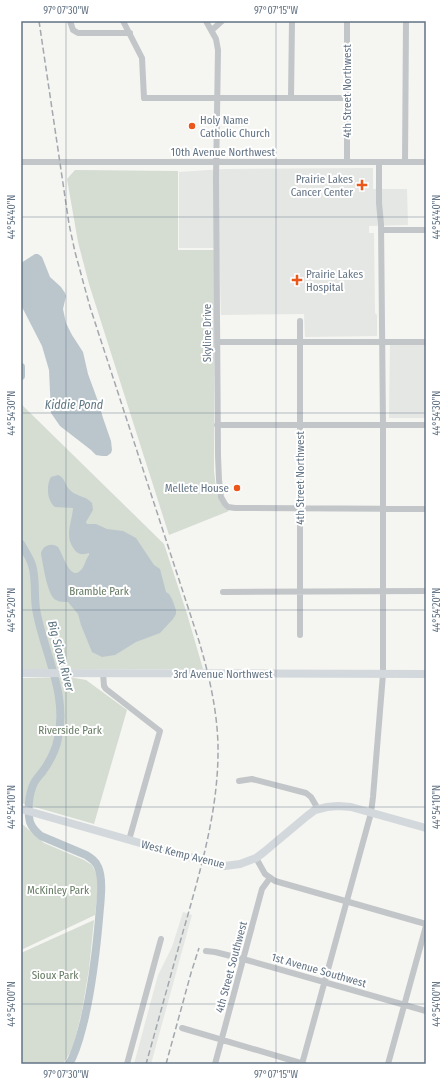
<svg xmlns="http://www.w3.org/2000/svg" width="447" height="1085" viewBox="0 0 447 1085" font-family="'Fira Sans Condensed',sans-serif">
	<rect width="100%" height="100%" fill="#f5f5f1"/>
	<path fill="#e5e7e4" d="M373,168V189H407L408,225L369,226V233H374L375,313L377,315V336L305,337L304,314L221,315L219,248H179V172L224,169Z
		M390,345H426V407L425,408V418H389Z
		M183,912L192,915L151,1064H134L158,975L172,947Z"/>
	<path fill="#d5dcd2" d="M75,170L178,171V250H214V471C216,486 216,502 229,511L169,535L89,284L78,242L67,179Z
		M21,404L164,544L187,614L203,669H21Z
		M69,677L86,680L127,710L94,824L21,803V678Z
		M21,823L44,843L84,860L92,865L99,879L95,915L21,950Z
		M94,920L89,969L82,1011L73,1048L63,1064H21V953Z"/>
	<path fill="#bbc6cc" d="M35,254H38L42,257L50,277L61,287L65,293L66,296L63,309L66,323L72,335L83,352L88,374L99,404L103,418L111,441L112,450L111,453L107,456H102L96,455L91,450L60,426L51,413L49,370L42,346L21,305V263Z
		M58,475C66,478 64,485 70,490C76,497 85,495 92,503L93,510L86,522L87,524H96L107,529L123,531L136,538L154,565L160,569L166,592L169,594L172,599L176,610V614L173,619L160,633L136,642L115,655L102,657L92,652L81,625L78,614L68,602C64,602 59,602 56,600C47,596 43,563 41,554C42,546 51,542 58,547C63,554 70,582 81,570C85,566 85,560 89,555V553C83,555 78,555 74,549C64,536 72,523 73,508L55,507C47,501 46,485 51,477Z"/>
	<g fill="none" stroke-linecap="round" stroke-linejoin="round">
		<path stroke="#bbc6cc" stroke-width="8" d="M21,367V376
			M21,544C25,551 30,558 32,565C37,581 33,598 37,614C45,655 68,695 58,738C56,750 50,761 43,771C40,775 36,779 34,783C29,793 27,811 30,822C32,828 36,832 41,836L86,855C91,858 96,861 98,867C104,880 100,904 99,919C96,953 92,987 84,1021C80,1036 77,1051 69,1064"/>
		<path stroke="#c2c6c9" stroke-width="6" d="M70,21L73,30L78,33H130
			M123,21L142,58L144,98H347
			M206,21L216,39L218,50L216,178L218,456L219,480L221,497L225,504L228,507L235,508L426,509
			M212,30L222,21
			M291,97L292,21
			M21,162H426
			M347,162V21
			M405,162L406,21
			M381,230H426
			M300,321V635
			M217,342H426
			M217,425H426
			M223,592L426,591
			M103,673L104,686L106,689L160,731L129,840
			M239,781L252,779L306,793L311,797L318,809
			M256,858L265,874L275,881L426,924
			M206,951L215,952L243,959L426,1011
			M182,1028L304,1064
			M127,1064L161,939
			M215,1064L262,889L270,878
			M302,1064L371,813L373,797L383,674V425L381,224L379,203V162
			M388,1064L426,926"/>
		<path stroke="#d3d8dc" stroke-width="8" d="M21,673L426,674
			M21,809L189,857L225,866L240,864L256,858L264,852L307,816L315,810L327,807L338,806L351,807L426,828"/>
		<path stroke="#a2a8ae" stroke-width="1.5" stroke-dasharray="6 3" stroke-linecap="butt" d="M39,21L69,224L75,252L90,307L199,641C209,675 217,709 218,745C219,805 203,861 187,918C173,966 160,1015 146,1064
			M166,1064L191,973L199,948"/>
	</g>
	<path fill="none" stroke="#627384" stroke-width="1" stroke-opacity="0.45" d="M66,21V1064M276,21V1064M21,217H426M21,413H426M21,610H426M21,807H426M21,1004H426"/>
	<g fill="#eb561b" stroke="#fff" stroke-width="1.5">
		<circle cx="192" cy="126" r="4"/>
		<path d="M360 179h4v4h4v4h-4v4h-4v-4h-4v-4h4z"/>
		<path d="M295 274h4v4h4v4h-4v4h-4v-4h-4v-4h4z"/>
		<circle cx="237" cy="488" r="4"/>
	</g>
	<g text-anchor="middle" stroke-width="4" stroke-linejoin="round" paint-order="stroke">
		<g font-size="11" fill="#627384" stroke="#fff">
			<text transform="translate(347 91) rotate(-90)" y="4">4th Street Northwest</text>
			<text x="223" y="156">10th Avenue Northwest</text>
			<text transform="translate(207 333) rotate(-90)" y="4">Skyline Drive</text>
			<text transform="translate(300 478) rotate(-90)" y="4">4th Street Northwest</text>
			<text x="223" y="678">3rd Avenue Northwest</text>
			<text transform="translate(183 854) rotate(14)" y="4">West Kemp Avenue</text>
			<text transform="translate(231 967) rotate(-75)" y="4">4th Street Southwest</text>
			<text transform="translate(319 970) rotate(16)" y="4">1st Avenue Southwest</text>
		</g>
		<g font-size="11" fill="#627384" stroke="#fff" text-anchor="start">
			<text x="200" y="124">Holy Name<tspan x="200" dy="13">Catholic Church</tspan></text>
			<text x="353" y="183" text-anchor="end">Prairie Lakes<tspan x="353" dy="13">Cancer Center</tspan></text>
			<text x="306" y="278">Prairie Lakes<tspan x="306" dy="13">Hospital</tspan></text>
			<text x="229" y="492" text-anchor="end">Mellete House</text>
		</g>
		<g font-size="11" fill="#657a62" stroke="#fff">
			<text x="99" y="595">Bramble Park</text>
			<text x="70" y="734">Riverside Park</text>
			<text x="58" y="894">McKinley Park</text>
			<text x="55" y="979">Sioux Park</text>
		</g>
		<g font-size="12" font-style="italic" fill="#5e7681" stroke="#fff">
			<text x="74" y="409">Kiddie Pond</text>
			<text transform="translate(61 656) rotate(75)" y="4">Big Sioux River</text>
		</g>
	</g>
	<rect width="447" height="1085" fill="none" stroke="#ffffff" stroke-width="44"/>
	<rect x="22" y="22" width="403" height="1041" fill="none" stroke="#627384" stroke-width="1.5"/>
	<g font-size="10" text-anchor="middle" fill="#627384">
		<text x="66" y="14">97°07'30"W</text>
		<text x="276" y="14">97°07'15"W</text>
		<text transform="translate(11 217) rotate(-90)" y="4">44°54'40"N</text>
		<text transform="translate(436 217) rotate(-90)" y="4">44°54'40"N</text>
		<text transform="translate(11 413) rotate(-90)" y="4">44°54'30"N</text>
		<text transform="translate(436 413) rotate(-90)" y="4">44°54'30"N</text>
		<text transform="translate(11 610) rotate(-90)" y="4">44°54'20"N</text>
		<text transform="translate(436 610) rotate(-90)" y="4">44°54'20"N</text>
		<text transform="translate(11 807) rotate(-90)" y="4">44°54'10"N</text>
		<text transform="translate(436 807) rotate(-90)" y="4">44°54'10"N</text>
		<text transform="translate(11 1004) rotate(-90)" y="4">44°54'00"N</text>
		<text transform="translate(436 1004) rotate(-90)" y="4">44°54'00"N</text>
		<text x="66" y="1078">97°07'30"W</text>
		<text x="276" y="1078">97°07'15"W</text>
	</g>
</svg>
